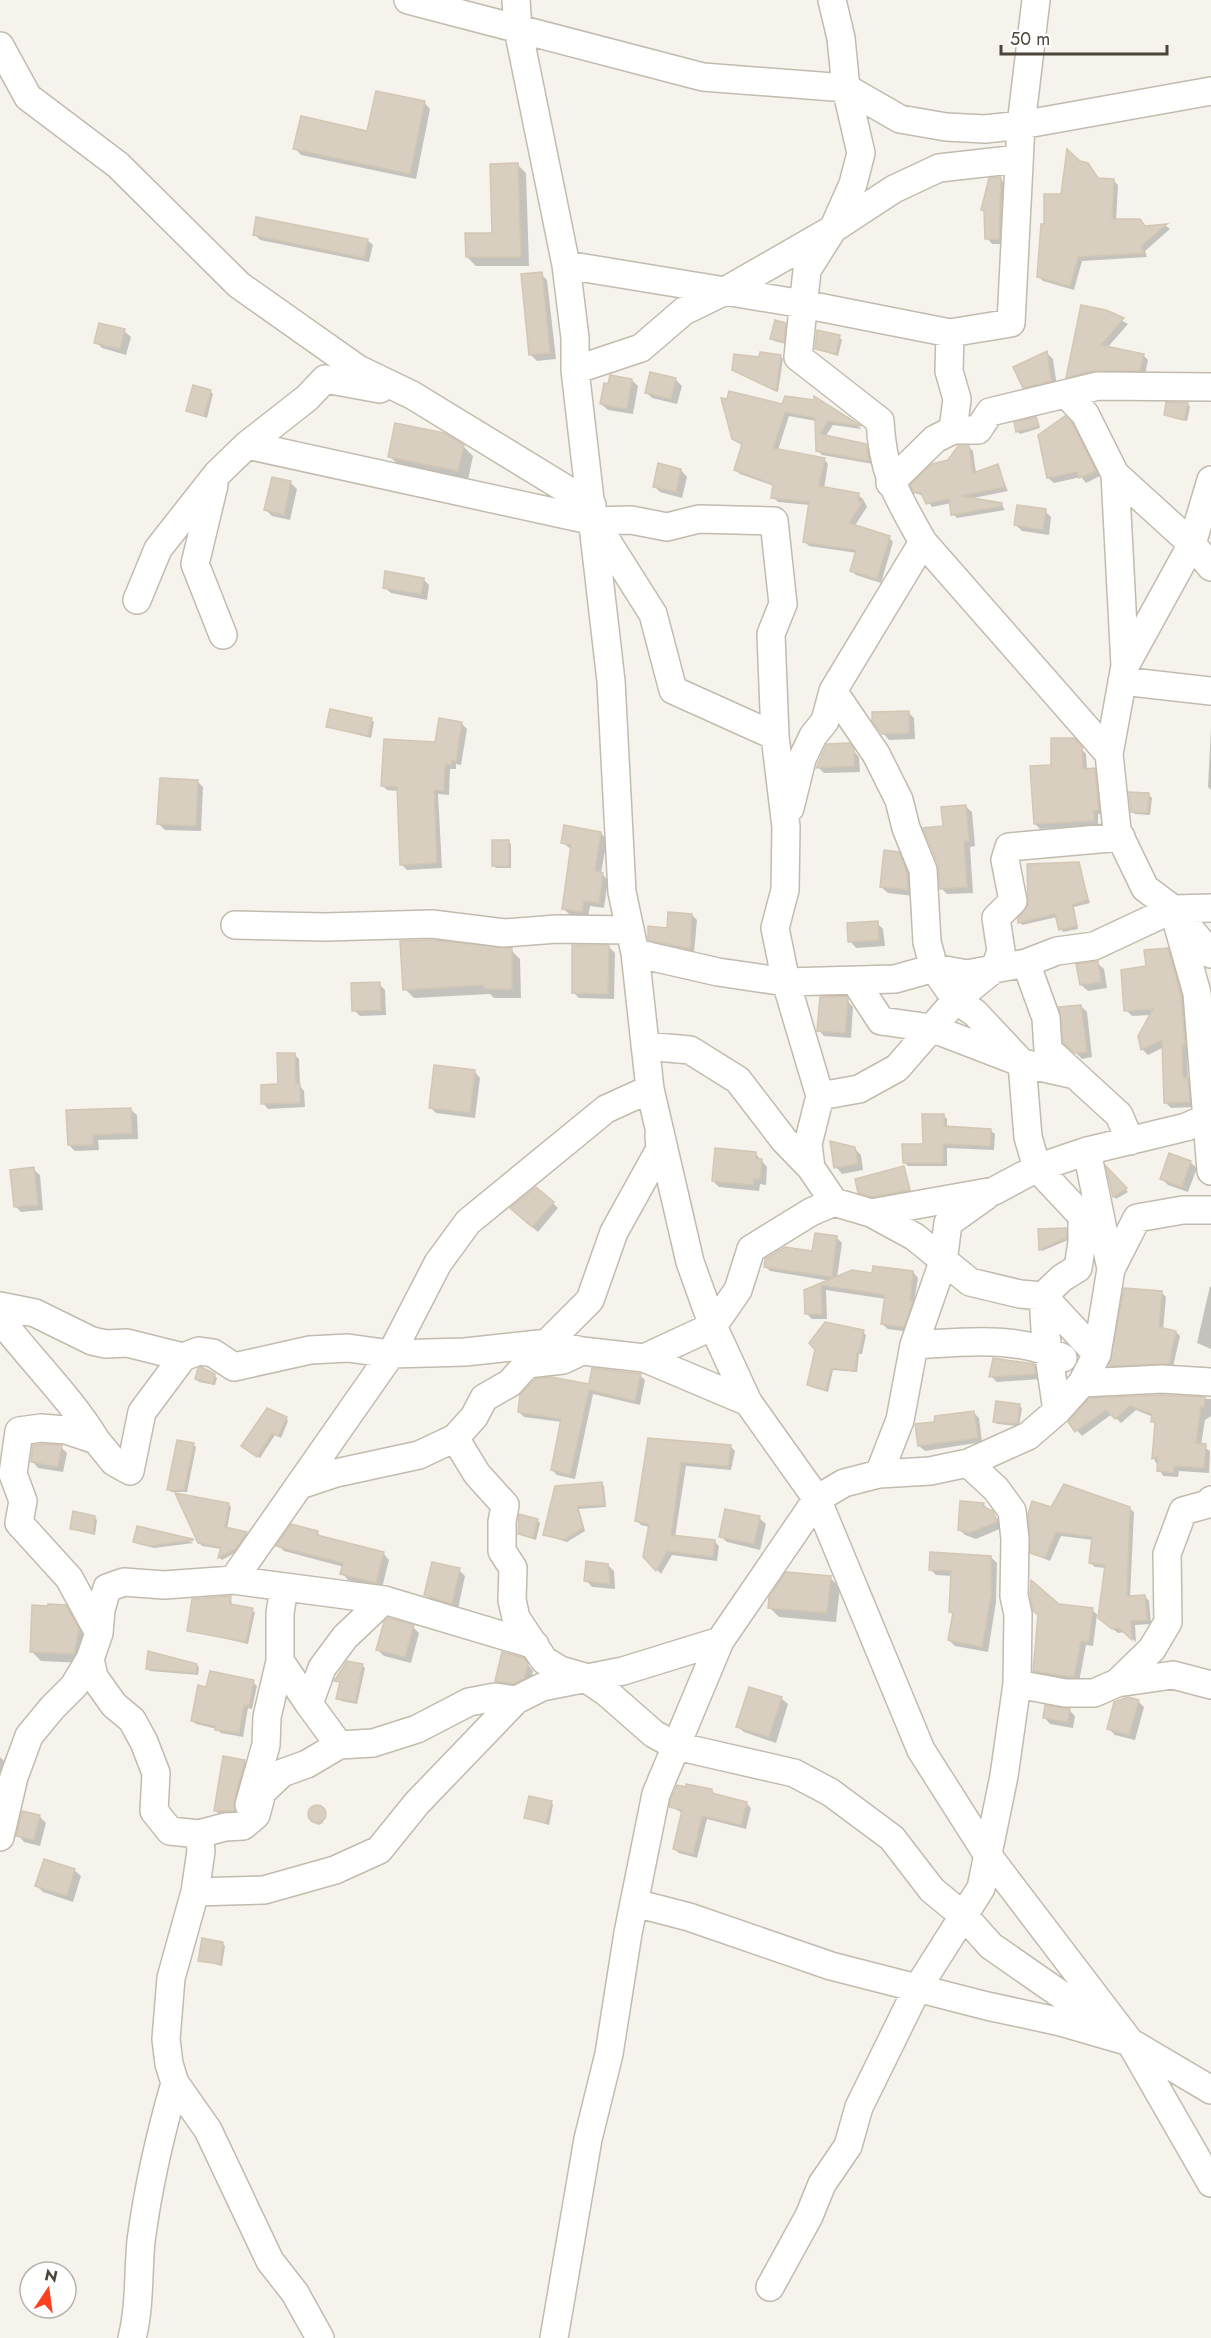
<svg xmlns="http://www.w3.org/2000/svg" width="1211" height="2338" viewBox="0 0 1211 2338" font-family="Jost,sans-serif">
	<rect width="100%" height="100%" fill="#f6f3ec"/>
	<path fill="#0003" d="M424,102L430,109L416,179L301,155L295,148L368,133Z
		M1079,163L1099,180H1113L1118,185L1116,221L1145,227L1166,226L1170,229L1145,251L1147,257L1082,261L1074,290L1043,281L1038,276L1046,226Z
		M517,164L526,173L529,266H476L467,257L494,234Z
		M1000,178L1005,184L1004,244H992L987,238Z
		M254,234L367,240L373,245L369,262L260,240Z
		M541,274L547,280L556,359L537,361L531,355Z
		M1106,312L1128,324L1107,348L1143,355L1148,360L1145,375L1072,382L1068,377Z
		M785,324L788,327L786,344L774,341L772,338Z
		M124,331L131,337L126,355L102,348L96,342Z
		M839,337L842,340L838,356L816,349Z
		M1047,353L1053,359L1057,387L1030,393L1024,387Z
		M781,357L783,359L778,392L733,369L760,359Z
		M651,373L676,380L682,386L677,404L652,398L646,392Z
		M632,380L638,386L633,414L608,410L601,404Z
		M210,391L213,394L207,418L188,411Z
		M815,399L862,429L833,425L825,437L866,445L870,450L873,464L822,455L817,450L816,421L789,416L778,450L824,459L828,464L824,489L858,495L863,499L867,507L854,527L889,537L893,542L881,583L856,575L851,571L857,553L809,546L805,542L810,505L778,502L773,497L774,486L740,474L735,470L743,446L733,438L783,406L816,402Z
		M1188,404L1190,407L1187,421L1165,414Z
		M1065,418L1077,430L1100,476L1086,483L1081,477L1054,483L1048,478Z
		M1036,419L1040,428L1020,434L1017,431Z
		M463,446L473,456L468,480L400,466L390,457Z
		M969,447L973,451L976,473L997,466L1008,491L969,499L1001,504L1005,510L957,518L953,514L951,503L932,507L925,497L916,493L949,461Z
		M681,470L687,477L682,498L660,492L654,486Z
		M273,479L291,483L297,489L290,520L272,516L266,510Z
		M1045,511L1051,517L1049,535L1022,531L1016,525Z
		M423,579L429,585L427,600L391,593L384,587Z
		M908,712L914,718L915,739L889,740L883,733Z
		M371,720L374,722L371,738L328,727Z
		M462,724L467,729L461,765L456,764V769H450L449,795L438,794L442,868L407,870L402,865L399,791L387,790L382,785Z
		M1211,728V790L1208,787Z
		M849,745L859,757L860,772L824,773L818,767Z
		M1078,745L1086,754L1087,770H1094L1099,775L1103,814H1098V825L1040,829L1035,824L1053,766Z
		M197,781L203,787L201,831L165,830L159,824Z
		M1149,795L1152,798L1150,815L1135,814L1132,811Z
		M965,806L972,812L975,846L970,847L973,893L947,894L941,888L945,828Z
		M601,833L607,840L601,873L608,880L604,908L590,906L588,918L570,915L564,909L572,850L563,843Z
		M508,841L511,844V868H496L493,865Z
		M898,853L905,860L913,881L914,896L888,893L881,887Z
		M1078,864L1090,903L1074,907L1078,929L1063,932L1057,917L1022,925L1020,922Z
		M692,915L697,920L694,953L655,944L650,939Z
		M877,923L883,929L885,946L856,948L850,941Z
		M609,947L615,953L614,999L579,998L573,992Z
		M1167,949L1173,955L1187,1003L1190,1050L1187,1051L1188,1080L1193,1085L1195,1107L1171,1108L1165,1102L1164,1047L1148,1055L1142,1049L1151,1015L1132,1016L1126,1010L1147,968Z
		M511,950L520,959L521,998H494L490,994L414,998L405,989Z
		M1097,963L1104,969L1107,988L1088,991L1081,985Z
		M379,984L385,990L386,1015L360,1016L354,1010Z
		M845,998L853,1007L851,1038L824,1036L819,1030Z
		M1081,1006L1087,1012L1092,1057L1082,1059L1065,1042Z
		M294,1054L299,1059L300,1086L304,1091L305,1107L268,1109L263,1103L280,1086Z
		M474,1071L480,1078L475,1118L436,1113L430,1107Z
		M130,1109L137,1115L138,1139L98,1140L99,1150L75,1151L69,1145Z
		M943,1115L947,1119V1128L990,1130L995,1134L994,1150L947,1148V1166H908L904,1162L924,1146Z
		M854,1148L861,1155L863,1170L842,1174L836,1167Z
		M756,1154L767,1167L766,1185L760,1184L759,1191L719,1187L713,1181Z
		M1190,1162L1197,1168L1188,1192L1168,1185L1162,1179Z
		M903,1168L911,1192L876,1199L859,1192Z
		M33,1169L40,1175L43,1210L21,1212L15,1206Z
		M1109,1170L1128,1192L1116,1199L1114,1197Z
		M553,1203L558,1208L538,1232L517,1214Z
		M1066,1229L1068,1240L1042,1251L1040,1249Z
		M837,1238L842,1243L837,1278L913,1272L918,1278L909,1332L888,1329L882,1324L886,1299L826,1290L827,1319H812L806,1313V1291L831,1281L770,1271L765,1266L813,1253Z
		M1210,1286L1211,1287V1349L1197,1343Z
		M1161,1292L1166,1297L1163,1330L1176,1332L1180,1336L1173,1367L1114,1370L1110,1365Z
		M863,1332L866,1335L862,1354H859L857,1372L833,1370L828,1392L811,1387L808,1385Z
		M1034,1365L1040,1372L1041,1379L997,1382L991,1376Z
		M199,1370H207L214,1375L217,1378L215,1385L199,1382L196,1379Z
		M640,1375L645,1380L640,1405L593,1394L575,1479L557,1475L552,1470L562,1422L524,1417L519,1412L591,1386Z
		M1162,1396L1211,1399V1416L1205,1420L1201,1445L1210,1451L1209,1473L1179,1471L1178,1477L1163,1476L1154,1459L1157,1425L1153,1421V1417L1136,1410L1121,1423L1112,1414L1082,1436L1070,1422L1090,1400Z
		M1019,1406L1022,1408L1019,1426L997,1424L994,1421Z
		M974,1413L979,1418L982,1442L925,1451L919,1446L935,1423Z
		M286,1418L288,1421L281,1438L275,1435L260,1458L245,1449Z
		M649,1439L731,1447L735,1451L731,1470L686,1466L675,1537L714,1541L719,1546L717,1561L672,1555L661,1574L644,1556L650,1527L641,1525L637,1521Z
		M193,1445L196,1447L187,1492H171L169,1489Z
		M61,1447L67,1453L63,1472L38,1468L32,1461Z
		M601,1484L604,1486L606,1507L579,1509L585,1531L567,1542L545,1535Z
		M228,1504L231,1507L227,1529L249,1536L238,1551L222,1560L220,1558L222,1549L202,1546L199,1542Z
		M983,1504L998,1519L1002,1528L976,1539L965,1535L959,1529Z
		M1129,1508L1134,1512L1130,1597L1145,1596L1149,1601L1151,1624L1135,1625L1136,1642L1125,1632L1118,1633L1104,1622L1097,1615L1093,1646L1086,1645L1079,1682L1040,1676L1034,1670L1039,1615L1058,1605L1092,1610L1100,1617L1106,1568L1095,1567L1090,1563L1093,1540L1061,1536L1050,1561L1032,1553L1052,1509Z
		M95,1518L97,1520L95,1535L71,1529Z
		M759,1518L766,1524L760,1550L727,1542L720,1536Z
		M537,1520L540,1523L536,1540L519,1534Z
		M138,1528L192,1542L193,1543L154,1548L138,1544L135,1542Z
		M317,1533L322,1537L383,1553L389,1560L382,1588L348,1580L342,1573L344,1567L284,1551L278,1545Z
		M991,1557L997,1563L996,1602L988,1652L955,1646L949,1640L954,1615L950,1612L952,1576L936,1575L930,1569Z
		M608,1565L614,1571L615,1589L592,1587L586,1580Z
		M459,1570L465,1576L458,1609L432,1601L426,1595Z
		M830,1578L840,1587L836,1622L779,1617L769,1607Z
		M231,1597L232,1606L255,1612L248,1644L188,1630Z
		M65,1606L75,1616L88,1639L84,1663L41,1661L31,1651Z
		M413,1627L419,1633L411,1663L384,1656L378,1650Z
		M523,1659L533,1671L530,1685L502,1687L496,1681Z
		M197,1665L199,1668L198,1675L150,1671L148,1668Z
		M362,1665L365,1668L357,1704L341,1701L338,1698L341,1683L336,1680Z
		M253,1682L257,1686L252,1709L248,1708L243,1737L221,1733L217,1729L196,1724L192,1720L207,1689Z
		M781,1698L788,1704L776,1743L744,1732L737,1726Z
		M1138,1701L1144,1707L1135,1740L1115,1735L1108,1728Z
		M1069,1710L1075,1716L1073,1728L1050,1724L1044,1717Z
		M0,1757L4,1761L0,1785Z
		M224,1758L245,1762L249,1766L239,1815H220L215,1810Z
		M712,1791L717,1796L746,1803L751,1808L746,1829L707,1819L697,1858L679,1853L674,1849L683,1813L671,1807Z
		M551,1802L553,1805L549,1825L526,1818Z
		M319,1807L322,1809L323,1823L318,1825L311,1819V1810Z
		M23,1812L40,1817L46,1823L40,1846L24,1842L18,1835Z
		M74,1870L81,1876L73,1902L43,1892L37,1886Z
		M222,1943L225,1946L222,1966L200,1960Z"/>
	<path fill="#d8cfc1" stroke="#d3c7b4" stroke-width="1.5" d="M376,91L425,101L410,174L293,149L301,116L367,131Z
		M1067,149L1080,161L1088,163L1098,178L1114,179L1112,219H1140L1145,226L1167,224L1141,246L1144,253L1078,257L1070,286L1037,277L1041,224H1044V194H1061Z
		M518,163L521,257H466L465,233H492L490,164Z
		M1001,177L999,239H985L984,211L981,210L989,178Z
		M256,217L368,239L364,258L253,235Z
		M542,272L550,353L529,355L521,274Z
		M1081,305L1106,310L1124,318L1101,345L1144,354L1140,371H1091L1066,378Z
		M775,320L786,323L784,342L770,339Z
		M99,323L125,329L120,349L94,343Z
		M817,330L840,335L836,354L815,349Z
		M1047,351L1051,381L1023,388L1013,367Z
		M760,352L781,355L776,391L732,370L734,354L759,357Z
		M650,372L676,378L671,399L645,393Z
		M610,375L632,379L627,409L600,404L604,383L608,384Z
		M193,385L211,390L204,416L186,411Z
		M729,391L782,404L785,396L814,400V396L861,426L828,421L820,434L866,444L869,461L816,451L815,418L785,412L773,448L825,458L819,486L859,493L858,502L863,501L849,523L890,536L877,579L850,571L856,550L803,542L809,502L771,498L773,484L734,470L742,444L732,439L721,398L727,399Z
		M1166,402L1188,403L1184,420L1164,415Z
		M1065,416L1072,423L1096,471L1079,478L1077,472L1047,478L1038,435Z
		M1036,417L1039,426L1016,432L1014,422Z
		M395,423L444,433L464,445L458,471L388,457Z
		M958,446H969L973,473L998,464L1005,487L960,496L1002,503V506L951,515L949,499L926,504L921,493H914L910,485L932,464L948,460Z
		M658,463L681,469L676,492L653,487Z
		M272,477L291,481L284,515L264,510Z
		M1017,505L1046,509L1043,530L1014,525Z
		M385,571L424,578L421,594L383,588Z
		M330,709L372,718L368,736L326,727Z
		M909,711V733L882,734L872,721V712Z
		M439,718L462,722L456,761L452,760L451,765L445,764L444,791L434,790L437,863L400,865L397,787L381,786L384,739L435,742Z
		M1051,738H1074L1082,747L1083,769L1095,768L1099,810H1094V821L1034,824L1030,766L1051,765Z
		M850,743L854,749V766L816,768L827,744Z
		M160,778L198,780L196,826L157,824Z
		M1129,792L1149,793L1148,813L1131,812Z
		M966,805L969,841H964L967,887L940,889L938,864L923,828L943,826L941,807Z
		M564,825L601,832L595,871L603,873L599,903L584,901L582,912L562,909L571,845L561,843Z
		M492,840H509V866H492Z
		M884,850L899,852L907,873L908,890L880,887Z
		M1079,862L1088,900L1072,905L1077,926L1059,930L1055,914L1018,923V918L1028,905L1027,864Z
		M668,912L692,914L690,949L648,940V926L667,928Z
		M878,921L879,940L848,942L847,923Z
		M431,940L512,948V989H484V985L403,990L400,941Z
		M572,945H609L608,994L572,993Z
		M1168,948L1181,996L1185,1045H1182L1183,1078H1188L1190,1102L1164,1103L1162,1040L1141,1050L1138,1036L1153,1009L1124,1011L1121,970L1146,966L1144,950Z
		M1098,961L1101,982L1080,985L1076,964Z
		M380,982L381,1010L352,1011L351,983Z
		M846,996L848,1000L845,1033L817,1031L820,997Z
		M1081,1005L1087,1052L1075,1053L1063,1043L1059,1007Z
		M277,1053H295L296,1084H300V1103L261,1104V1085L278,1084Z
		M434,1065L475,1070L470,1113L429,1108Z
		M131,1108L132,1133L93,1135V1145H68L66,1110Z
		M922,1114H944V1126L991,1129L990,1146L943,1144V1163H903L902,1144H923Z
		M830,1141L855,1147L858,1164L834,1168Z
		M715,1148L756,1152V1159H762L760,1179H754L753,1185L712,1181Z
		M1169,1153L1191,1161L1182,1187L1160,1179Z
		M904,1166L910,1190L872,1197L858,1193L855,1179Z
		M1106,1166L1127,1188L1113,1197Z
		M34,1167L38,1205L14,1207L10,1170Z
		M536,1187L554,1202L532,1227L510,1208Z
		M1066,1228V1238L1039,1250L1038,1229Z
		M815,1233L837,1236L832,1277L764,1267L765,1259L785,1247L812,1251Z
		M873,1266L913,1271L910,1301H913L904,1327L881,1324L885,1295L821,1285L822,1314H805L804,1290L852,1270L872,1273Z
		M1124,1288L1162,1291L1159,1327L1176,1331L1169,1364L1109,1366Z
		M825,1322L864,1330L859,1352H857L855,1371L831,1368L826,1390L807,1385L815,1350L809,1343Z
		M993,1358L1034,1364L1036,1374L989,1377Z
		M201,1367L215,1374L213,1384L195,1379L198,1368Z
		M592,1368L641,1374L635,1401L589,1390L570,1475L551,1470L561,1419L518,1412L520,1395L535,1379L551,1377L589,1384Z
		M1162,1395L1205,1397L1204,1407L1201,1406L1196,1443L1206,1444L1204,1468L1174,1466V1473L1157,1471L1158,1456L1152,1459L1155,1422H1151L1152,1414L1130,1406L1115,1419L1106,1410L1075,1432L1068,1422L1089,1398Z
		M996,1401L1020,1404L1017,1424L993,1422Z
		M267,1408L287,1417L278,1436L272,1433L257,1457L241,1446Z
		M974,1411L978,1438L918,1446L915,1424L934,1422L935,1416Z
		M648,1438L731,1445L728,1465L725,1466L681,1462L671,1535L715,1540L713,1557L667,1551L656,1571L643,1557L649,1524L635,1521Z
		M177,1440L194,1443L184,1490H167Z
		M41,1444L62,1445L58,1467L31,1462L33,1445Z
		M602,1482L604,1505L577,1506L583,1528L564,1540L543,1535L555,1486Z
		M1064,1484L1130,1507L1127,1596L1145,1595L1147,1620L1131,1621L1132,1640L1119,1628L1112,1629L1098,1618L1105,1565L1089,1563L1092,1537L1056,1532L1045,1558L1030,1553L1028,1514L1032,1501L1051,1507Z
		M175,1493L229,1503L225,1527L247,1532L236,1549L218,1558L221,1547L198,1543Z
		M960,1501L984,1503L983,1507L993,1511L997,1522L969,1533L958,1530Z
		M725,1509L760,1516L754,1544L719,1537Z
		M73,1511L95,1516L93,1533L70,1529Z
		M519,1514L538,1519L533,1538L518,1534Z
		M291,1524L318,1531L317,1535L384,1552L376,1583L340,1574L343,1563L276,1546Z
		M137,1526L193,1539V1540L150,1546L133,1542Z
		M930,1552L991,1556V1596L982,1647L948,1640L953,1613L949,1612L951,1571L929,1570Z
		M586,1561L608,1564L610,1584L584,1581Z
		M432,1562L460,1568L452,1604L424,1595Z
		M786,1572L831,1576L827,1613L768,1608L769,1597Z
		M1031,1580L1059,1604L1093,1608L1089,1642L1081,1641L1074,1677L1033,1671L1038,1615L1033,1611L1030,1594Z
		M231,1596L230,1604L253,1608L246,1642L187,1631L192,1599Z
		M48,1604L66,1605L79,1629L74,1654L30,1652L32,1605L47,1606Z
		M388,1618L414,1625L405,1657L376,1650L384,1622Z
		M148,1651L197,1664L196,1673L146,1669Z
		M502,1652L524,1658L528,1664L524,1679L513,1684L495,1681Z
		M347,1661L363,1664L355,1702L336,1699L340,1682L334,1681Z
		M210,1671L254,1680L249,1706L244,1705L239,1733L215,1730L216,1726L191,1721L198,1685L206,1687Z
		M749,1687L782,1697L769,1737L736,1727Z
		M1128,1697L1139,1700L1129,1735L1107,1729L1114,1702Z
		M1045,1705L1070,1709L1068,1722L1043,1718Z
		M223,1756L245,1760L234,1801L235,1811H214Z
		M686,1784L712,1789V1793L747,1802L741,1825L702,1816L693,1854L673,1849L682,1810L669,1807L671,1799L677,1785L686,1787Z
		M529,1796L552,1801L546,1823L524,1818Z
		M308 1814a9 9 0 1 1 18 0a9 9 0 1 1-18 0Z
		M22,1811L40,1815L34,1840L16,1836Z
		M44,1859L75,1869L67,1896L35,1886Z
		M202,1938L223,1942L220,1964L198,1961Z"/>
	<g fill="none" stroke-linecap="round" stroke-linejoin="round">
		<g stroke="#c2bbae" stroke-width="30">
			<path id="minor" d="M408,0L703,77L846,88L900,119L946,127L985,129L1021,125L1211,91
				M516,0L518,29L566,265L575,338V370L611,681L622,892L635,953L650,1089L690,1262L713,1326L748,1402L817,1499L921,1750L989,1857L1130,2042L1211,2183
				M0,46L28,97L118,165L239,285L358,369L412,395L592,505
				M566,265L725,291L833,229L894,189L939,168L1019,159
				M575,370L641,348L684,311L725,291L803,304L950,333L1011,323L1021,125L1036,0
				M1066,394L1085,414L1115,474L1125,666
				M953,430H978L990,412L1098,386L1211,387
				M247,445L594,521L631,520L667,527L699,519L774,521L783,604L771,634L775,736L786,827L785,890L775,928L786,982L820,1096L808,1144L811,1168L834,1202
				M1115,474L1192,544L1211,567
				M1211,480L1192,544L1125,666L1109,754L1117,830L1145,888L1173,909L1211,954
				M890,483L935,439L953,430L957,399L949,371L950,333
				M214,485L195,564L223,635
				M598,527L653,614L673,690L775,736
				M923,542L1109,754
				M137,600L158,549L217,474L247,445L307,398L325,379L380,389
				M1122,681L1211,691
				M833,691L876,754L899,800L906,828L923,870L927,942L934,968L956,1000L975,1013L1022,1063L1028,1137L1037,1168L1082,1216V1242L1078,1268L1062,1278L1043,1296L1045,1329L1057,1411
				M790,808L802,759L813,736L825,721L833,691L923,542C897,495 883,476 880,421L798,357L807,270L833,229L853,184L861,153L846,88L841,38L832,0
				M1176,919L1197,993L1211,1171
				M235,925L325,927L432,924L504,933L557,929L629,930
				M635,953L718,972L786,982L895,979L934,968L967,974L1026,963L1057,951L1094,946L1173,909L1211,908
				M1026,963L1046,1018L1048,1050L1119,1115L1130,1141
				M855,981L881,1021L931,1028L1022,1063L1071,1074
				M645,1046L690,1050L738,1080L784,1140L811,1168
				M820,1096L859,1089L897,1068L956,1000L995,968L1001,951L996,918L1013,901L1005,860L1009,847L1121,837
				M871,1213L915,1237L970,1282L1020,1294L1043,1296L1097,1354
				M1111,1269L1137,1218L1183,1210H1211
				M0,1306L35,1313L92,1341L106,1344L127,1343L183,1357
				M0,1319C31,1360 69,1396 96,1440
				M547,1343L590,1300L614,1232L660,1149L659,1135
				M914,1345C965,1342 1016,1335 1063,1358
				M644,1358L713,1326L738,1290L751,1249L811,1212L834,1202L871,1213L994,1191L1037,1168L1087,1151L1186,1127L1207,1118
				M1082,1383L1162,1379L1211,1382
				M455,1438L477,1474L505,1505L502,1522V1551L513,1568L512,1600L516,1618L544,1660L560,1670L584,1677L606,1692L654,1734L676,1746L794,1773L830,1792L892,1838L932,1890L965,1917L991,1946L1109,2028
				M968,1463L996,1489L1012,1511L1015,1539L1014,1596L1018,1614L1017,1684L1065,1693H1094L1117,1683L1173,1675L1211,1685
				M879,1474L900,1420L914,1345L943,1262L948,1223L986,1196
				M300,1485L336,1473L419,1455L455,1438L474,1417L484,1398L510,1383L527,1364L563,1360L580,1352
				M233,1580L391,1354L438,1263L468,1222L606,1109L650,1089
				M284,1588L280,1613V1661L309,1704
				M99,1633L69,1578L19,1523L23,1501L13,1474L19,1431L41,1428L66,1430L96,1440L114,1462L130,1471L142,1412L183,1357L199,1351L213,1353L234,1367L310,1350L348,1348L391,1354L465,1352L547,1343L582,1351L644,1358L748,1402
				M1117,1683L1152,1649L1168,1622L1167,1554L1183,1511L1208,1504L1211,1500
				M339,1745L309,1704L322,1668L345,1637L384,1600
				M249,1805L266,1745L267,1717L280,1661
				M199,1834L225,1827L243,1826L256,1815L262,1792L282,1773L307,1764L339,1745L373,1743L417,1729L469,1702L495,1697L516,1700
				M0,1837L14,1777L29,1736L52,1708L74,1686L90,1659
				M195,1892L264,1890L335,1870L379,1850L417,1803L516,1700L542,1687L623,1671L720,1641
				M635,1903L689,1917L831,1966L987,2006L1061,2022L1130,2042L1211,2090
				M770,2287L809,2216L822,2184L848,2146L859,2107L917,1989L981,1888L1004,1776L1017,1684
				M132,2338C140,2307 138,2273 141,2241C148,2188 160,2135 175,2083
				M320,2338L295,2293L270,2261L208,2130L175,2083L169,2064L166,2039L171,1978L195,1892L201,1851L199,1834L170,1831L154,1811L156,1773L144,1742L132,1720L114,1705L94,1677L90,1659L99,1633L101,1610L107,1588L124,1582L164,1585L233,1580L384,1600L535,1645
				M554,2338L588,2139L609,2054L628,1933L656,1794L720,1641L817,1499L844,1483L879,1474L930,1471L968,1463L1028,1436L1057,1411L1082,1383L1097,1354L1111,1269L1087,1151"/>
		</g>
		<use href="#minor" stroke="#fff" stroke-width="27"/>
	</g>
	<g transform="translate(48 2290) rotate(13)"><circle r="28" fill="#ffffff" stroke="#b7b4b0" stroke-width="1.5"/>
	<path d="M0-4.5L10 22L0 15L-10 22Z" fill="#fc3f1d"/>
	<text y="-9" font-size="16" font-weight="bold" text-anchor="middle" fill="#4b4439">N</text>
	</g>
	<path d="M1001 45v9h166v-9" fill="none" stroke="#4b4439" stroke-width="3"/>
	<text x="1010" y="45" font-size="18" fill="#4b4439" stroke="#ffffff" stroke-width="4.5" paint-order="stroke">50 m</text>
</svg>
